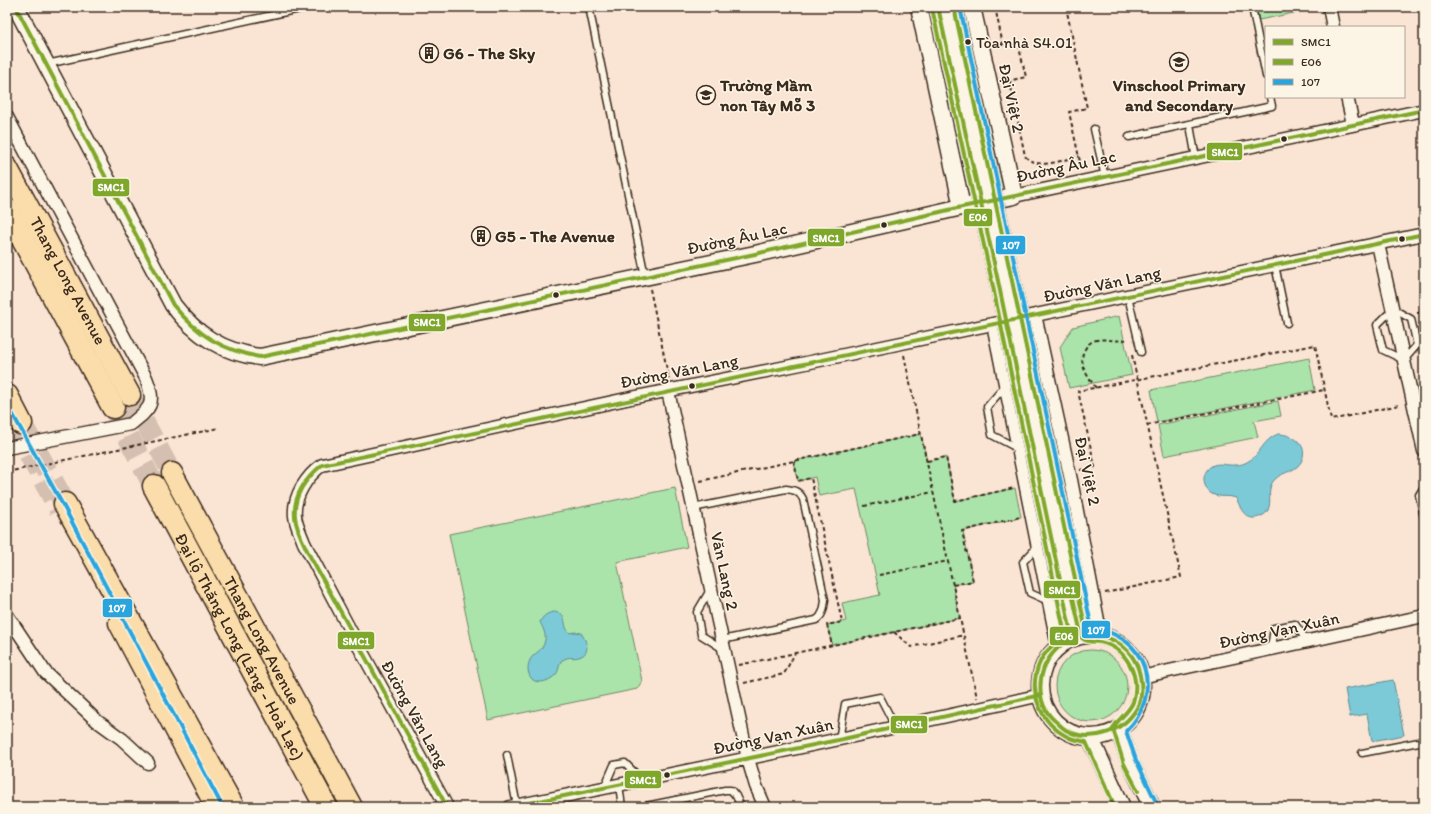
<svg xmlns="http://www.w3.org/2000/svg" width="1431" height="814" viewBox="0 0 1431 814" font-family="Itim,sans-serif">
	<rect width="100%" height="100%" fill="#fae4d4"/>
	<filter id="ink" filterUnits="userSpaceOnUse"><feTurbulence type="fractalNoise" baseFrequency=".025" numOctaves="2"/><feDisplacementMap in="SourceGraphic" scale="8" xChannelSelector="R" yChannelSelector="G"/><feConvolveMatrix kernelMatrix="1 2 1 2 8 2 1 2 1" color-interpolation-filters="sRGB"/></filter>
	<g filter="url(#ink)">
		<path fill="#aae4aa" stroke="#728764" d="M1256,7H1308L1309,10L1259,20Z
			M1119,316L1132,375L1069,388L1060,347L1073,327Z
			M1309,358L1315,390L1157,422L1151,390Z
			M1278,401L1281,416L1254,421L1258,437L1164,456L1158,425Z
			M921,434L927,461L946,457L955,501L1015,488L1021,517L963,531L973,581L953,585L960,618L832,645L827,625L846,621L842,603L880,595L856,489L819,496L815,477L798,481L794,461Z
			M675,488L687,547L617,562L642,681L637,689L488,720L449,534Z
			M1055 686a36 36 0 1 1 72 0a36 36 0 1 1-72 0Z"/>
		<path fill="#7bcad8" stroke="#618a8e" d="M1278,434C1293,434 1310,445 1301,462C1294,474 1279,471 1272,483C1267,492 1272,501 1268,510C1266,514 1262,516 1259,517C1245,522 1241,508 1236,498C1228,495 1220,498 1212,494C1208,492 1207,489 1205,485C1203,479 1204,475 1207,470C1215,460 1225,466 1235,465C1240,465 1243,464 1247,462C1261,455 1262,440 1278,434Z
			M554,612C570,614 561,626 570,633L575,632L581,633C586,640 592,653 579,657C571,659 570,655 561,661C559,664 559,670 557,673C552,680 540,685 533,680C527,675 527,666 530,660C534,652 543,652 545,640C546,634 543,628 540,622C543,616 547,613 554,612Z
			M1393,680L1404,735L1372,741L1367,714L1350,717L1345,689Z"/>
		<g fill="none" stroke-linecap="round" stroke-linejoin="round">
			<path stroke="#d4bfb0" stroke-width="20" stroke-dasharray="20 10" stroke-linecap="butt" d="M130,395L172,473
				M14,428L59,510"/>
			<path stroke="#d4bfb0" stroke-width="22" stroke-dasharray="22 11" stroke-linecap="butt" d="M113,407L154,486
				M21,423L65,504"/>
			<g stroke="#3b2a1e" stroke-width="9">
				<path id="service" d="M589,7L645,276
					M1252,7L1266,76
					M47,64L309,7
					M1190,125L1196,159
					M1094,129L1105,177
					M1129,137L1272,106L1270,97
					M1275,265L1287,323
					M1128,296L1141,352
					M1393,309L1411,319L1417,345L1404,360L1383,350L1377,325Z
					M1005,386L987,407L992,435L1017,448
					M1424,487L1419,495L1424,518
					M693,508L786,489C794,490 799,491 803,499L825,600C824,608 823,616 816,620L722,640
					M1037,547L1023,562L1030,593L1048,601
					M710,590L697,612L701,635L723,649
					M1271,649L1274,628L1295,624L1307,641
					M839,740L845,704L880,697L896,728
					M1362,753L1424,741
					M507,755L517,806
					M619,785L622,807
					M604,788L614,765L625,763L642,780
					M641,807L725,790H731L736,796L741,807"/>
			</g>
			<g stroke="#3b2a1e" stroke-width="15">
				<path id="minor" d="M1329,7L1333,27
					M1347,97L1353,124
					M7,117L146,378C156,404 151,408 131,424L7,448
					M1014,196L1424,110
					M1378,244L1424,451
					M1035,315L1071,480L1101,636
					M993,324L1058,647
					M668,391L748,759L756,786L765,807
					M7,615L45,672L97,721L122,739L148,763
					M1141,677L1424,616
					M447,807L351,632L304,543C301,534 296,526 295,516C293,496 307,476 322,465L631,398L801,364L1424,234
					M510,807C688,771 865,735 1041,695"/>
			</g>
			<g stroke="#3b2a1e" stroke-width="19">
				<path id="tertiary" d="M16,7L173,305C196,335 222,352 260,357L755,254L962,207L1014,196L972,7
					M919,7L962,207
					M1078,593L1087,635
					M1063,597L1072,638
					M1040 686a51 51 0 1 1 102 0a51 51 0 1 1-102 0Z
					M1119,729L1130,762L1152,807
					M1090,737L1122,807"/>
			</g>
			<g stroke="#3b2a1e" stroke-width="23">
				<g id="primary">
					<path id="s1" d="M7,167L130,395"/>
					<path id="s2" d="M172,473L352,807"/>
					<path d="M119,623L216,807"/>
				</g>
			</g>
			<g stroke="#3b2a1e" stroke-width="25">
				<g id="motorway">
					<path d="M7,210L113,407"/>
					<path d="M7,396L21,423"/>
					<path id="s3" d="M154,486L326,807"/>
					<path d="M65,504L233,807"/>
				</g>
			</g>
			<path stroke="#3b2a1e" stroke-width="2" stroke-dasharray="4 3" stroke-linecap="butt" d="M995,7L1003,45L1006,46L1018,43L1026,77L1012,80L1010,82L1025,156C1038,171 1062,160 1079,156
				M1066,7L1087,108L1069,112L1082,171
				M994,42L1003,45
				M1004,88L1010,82
				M1420,247L1424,270
				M650,289L669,379
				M1417,313L1424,312
				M904,355L977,698
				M1423,355L1424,360
				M1096,388C1088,377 1077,363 1085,349C1088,344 1091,341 1097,340C1108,338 1116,343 1128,339
				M1147,425L1324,390
				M794,461L798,481L811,478L842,622L827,625L832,645
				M927,461L946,457L955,501L1014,488
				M1080,470L1095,467L1078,391L1315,345L1331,420L1399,405
				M7,472L219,428
				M700,481L920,434
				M864,506L933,492
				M879,575L948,561
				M953,585L973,581L962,531L1020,517
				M1105,593L1181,577L1132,355
				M894,632L911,647L964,635
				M739,665L960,618
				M744,683L784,674L795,653"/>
			<use href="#service" stroke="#fcf5e5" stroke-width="6"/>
			<use href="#minor" stroke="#fcf5e5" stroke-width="12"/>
			<use href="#tertiary" stroke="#fcf5e5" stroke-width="16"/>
			<use href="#primary" stroke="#fbddab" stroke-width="20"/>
			<use href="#motorway" stroke="#fbddab" stroke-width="22"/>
			<g stroke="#3b2a1e" stroke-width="19" stroke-linecap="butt">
				<path id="tertiary-bridge" d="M938,7L998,281L1063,597
					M954,7L1078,593"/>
			</g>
			<use href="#tertiary-bridge" stroke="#fcf5e5" stroke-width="16"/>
			<g stroke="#fcf5e5" stroke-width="7">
				<path id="bus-1" d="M16,7L173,305C198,335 221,350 260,357L755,254L962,207L1424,110
					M938,7L998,281L1072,638C1065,642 1058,647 1053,653C1037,671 1035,703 1054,720C1058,723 1061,727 1066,730C1090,744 1123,732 1137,708C1141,700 1142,690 1141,682C1138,653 1116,634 1087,635L954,7
					M447,807C408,736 369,665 331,594C320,574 297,537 295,517C293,496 306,478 322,465C689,385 1057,311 1424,234
					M510,807L843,739L1041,695"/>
			</g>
			<g stroke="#fcf5e5" stroke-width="7">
				<path id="bus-2" d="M932,8L992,282L1065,635C1056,643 1045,650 1040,662C1027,691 1040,723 1068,737C1073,740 1080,740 1086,742L1115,807
					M1071,589L1082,638C1087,643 1094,641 1100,642C1127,648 1141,676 1133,702C1129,713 1115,721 1113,729L1124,764L1138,791"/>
			</g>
			<g stroke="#fcf5e5" stroke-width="7">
				<path id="bus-3" d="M960,7L1092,629C1147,633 1165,694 1126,731L1136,760L1157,804
					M12,413L64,507L221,804"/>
			</g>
			<use href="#bus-1" stroke="#7fa72b" stroke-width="4"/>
			<use href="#bus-2" stroke="#7fa72b" stroke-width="4"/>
			<use href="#bus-3" stroke="#2aa4dd" stroke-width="4"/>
		</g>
	</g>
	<defs>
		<g id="building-ring" transform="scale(1)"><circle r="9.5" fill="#fcf5e5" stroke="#3b2a1e" stroke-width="1.5"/><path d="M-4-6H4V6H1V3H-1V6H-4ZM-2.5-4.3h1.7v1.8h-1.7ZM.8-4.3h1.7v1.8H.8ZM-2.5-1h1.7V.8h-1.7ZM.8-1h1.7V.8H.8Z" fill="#3b2a1e"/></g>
		<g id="school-ring" transform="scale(1)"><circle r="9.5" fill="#fcf5e5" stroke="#3b2a1e" stroke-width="1.5"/><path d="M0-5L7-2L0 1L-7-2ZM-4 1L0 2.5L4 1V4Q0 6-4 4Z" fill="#3b2a1e"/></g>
	</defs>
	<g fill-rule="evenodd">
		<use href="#building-ring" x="429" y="53"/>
		<use href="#school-ring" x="1179" y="62"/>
		<use href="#school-ring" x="706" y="95"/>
		<use href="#building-ring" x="481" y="236"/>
	</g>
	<g fill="#3b2a1e" stroke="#fcf5e5" stroke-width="1.5">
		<circle cx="968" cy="42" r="3.5"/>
		<circle cx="1284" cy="139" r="3.5"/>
		<circle cx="884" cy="225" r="3.5"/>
		<circle cx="1402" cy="239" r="3.5"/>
		<circle cx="556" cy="295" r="3.5"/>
		<circle cx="692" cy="386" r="3.5"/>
		<circle cx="667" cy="775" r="3.5"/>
	</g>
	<g text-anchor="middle" stroke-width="3" stroke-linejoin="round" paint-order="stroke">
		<g font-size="16" fill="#3b2a1e" stroke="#fcf5e5" text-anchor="start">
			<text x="976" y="48">Tòa nhà S4.01</text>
		</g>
		<g font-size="17" font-weight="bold" fill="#3b2a1e" stroke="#fcf5e5" text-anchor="start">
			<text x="443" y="59">G6 - The Sky</text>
			<text x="720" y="91">Trường Mầm<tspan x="720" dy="20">non Tây Mỗ 3</tspan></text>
			<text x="1179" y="91" text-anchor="middle">Vinschool Primary<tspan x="1179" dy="20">and Secondary</tspan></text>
			<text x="495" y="242">G5 - The Avenue</text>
		</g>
		<g font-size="17" fill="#3b2a1e" stroke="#fcf5e5">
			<text transform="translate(1012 98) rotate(78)" y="6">Đại Việt 2</text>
			<text transform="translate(1066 166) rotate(-12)" y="6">Đường Âu Lạc</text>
			<text transform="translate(737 238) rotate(-12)" y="6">Đường Âu Lạc</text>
			<text dy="6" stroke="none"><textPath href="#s1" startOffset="129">Thang Long Avenue</textPath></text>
			<text transform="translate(1102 284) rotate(-12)" y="6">Đường Văn Lang</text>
			<text transform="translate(679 371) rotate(-11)" y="6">Đường Văn Lang</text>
			<text transform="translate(1088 471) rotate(78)" y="6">Đại Việt 2</text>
			<text transform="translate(725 571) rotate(78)" y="6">Văn Lang 2</text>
			<text transform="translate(1279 630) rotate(-12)" y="6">Đường Vạn Xuân</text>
			<text dy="6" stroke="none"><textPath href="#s2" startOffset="190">Thang Long Avenue</textPath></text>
			<text dy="6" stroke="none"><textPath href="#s3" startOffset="182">Đại lộ Thăng Long (Láng - Hoà Lạc)</textPath></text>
			<text transform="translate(415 714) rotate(61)" y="6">Đường Văn Lang</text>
			<text transform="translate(773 736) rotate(-12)" y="6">Đường Vạn Xuân</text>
		</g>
	</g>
	<g stroke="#fcf5e5" stroke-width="1.5">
		<rect x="1206" y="142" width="37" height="19" rx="4" fill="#7fa72b"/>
		<rect x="92" y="178" width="38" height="19" rx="4" fill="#7fa72b"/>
		<rect x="963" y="208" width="30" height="19" rx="4" fill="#7fa72b"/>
		<rect x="807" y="228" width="38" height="19" rx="4" fill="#7fa72b"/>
		<rect x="995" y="235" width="31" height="20" rx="4" fill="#2aa4dd"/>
		<rect x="408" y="313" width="38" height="19" rx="4" fill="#7fa72b"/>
		<rect x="1043" y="580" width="38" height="19" rx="4" fill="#7fa72b"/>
		<rect x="102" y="598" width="31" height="20" rx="4" fill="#2aa4dd"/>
		<rect x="1081" y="620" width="30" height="19" rx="4" fill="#2aa4dd"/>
		<rect x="1049" y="626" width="30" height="20" rx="4" fill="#7fa72b"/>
		<rect x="337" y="631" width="38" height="19" rx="4" fill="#7fa72b"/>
		<rect x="890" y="715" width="38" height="19" rx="4" fill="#7fa72b"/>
		<rect x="624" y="770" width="38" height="19" rx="4" fill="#7fa72b"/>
	</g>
	<g font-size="11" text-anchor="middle" font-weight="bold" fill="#fff">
		<text x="1225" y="156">SMC1</text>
		<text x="111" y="191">SMC1</text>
		<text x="978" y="221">E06</text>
		<text x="826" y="242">SMC1</text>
		<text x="1011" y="249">107</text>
		<text x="427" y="326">SMC1</text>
		<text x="1062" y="594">SMC1</text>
		<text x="117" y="612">107</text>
		<text x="1096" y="634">107</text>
		<text x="1064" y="640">E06</text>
		<text x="356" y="645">SMC1</text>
		<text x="909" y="728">SMC1</text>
		<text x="643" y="784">SMC1</text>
	</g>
	<rect width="1431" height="814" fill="none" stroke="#fcf5e5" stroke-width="24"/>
	<rect x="12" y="12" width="1407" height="790" fill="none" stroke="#3b2a1e" stroke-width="1.5" filter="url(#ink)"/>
	<rect x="1265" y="26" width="140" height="72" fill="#fcf5e5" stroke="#afa495"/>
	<rect x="1273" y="39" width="20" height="6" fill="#7fa72b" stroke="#afa495"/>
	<text x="1301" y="46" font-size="12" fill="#3b2a1e">SMC1</text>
	<rect x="1273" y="59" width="20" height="6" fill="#7fa72b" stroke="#afa495"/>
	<text x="1301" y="66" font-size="12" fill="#3b2a1e">E06</text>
	<rect x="1273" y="79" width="20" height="6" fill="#2aa4dd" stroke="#afa495"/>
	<text x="1301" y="86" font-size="12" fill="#3b2a1e">107</text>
</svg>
